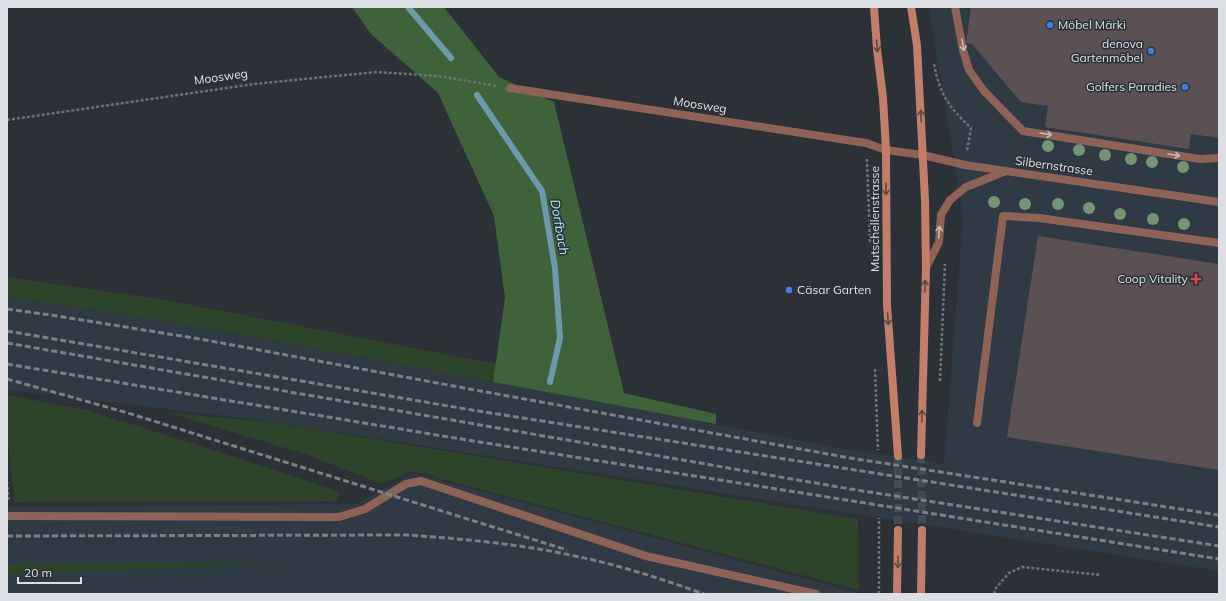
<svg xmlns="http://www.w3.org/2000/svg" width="1226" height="601" viewBox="0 0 1226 601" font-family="Mulish,sans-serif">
	<rect width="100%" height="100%" fill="#2b3137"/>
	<path fill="#2f3a45" d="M929,7H1219V571L252,419L7,390V297L178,323L514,386L845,449L944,464L963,218Z
		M414,473L862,594H7V507L356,504Z"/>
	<path fill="#2e442a" d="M7,277L165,300L497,364L493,382L178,323L7,297Z
		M7,395L86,410L182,440L339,491L337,501L15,502L7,437Z
		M170,413L270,422L858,519L859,590L411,471L382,484L308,455Z
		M215,562H300L7,575V564Z"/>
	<path fill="#40623a" d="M352,7H444L499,77L554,102L624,393L716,414V424L493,382L505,298L494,216L438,93L371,34Z"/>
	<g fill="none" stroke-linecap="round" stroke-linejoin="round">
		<path stroke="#6c99ab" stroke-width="6" d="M408,7L451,58
			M477,95L542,191L555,268L560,338L550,382"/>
	</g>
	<path fill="#5b5155" d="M971,7H1219V138L1191,134L1189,149L1045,127L1048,106L1021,102L972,44L966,43Z
		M1038,236L1219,264V470L1007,437Z"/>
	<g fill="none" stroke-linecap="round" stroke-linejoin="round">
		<path stroke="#464b51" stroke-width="8" stroke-dasharray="8 4" stroke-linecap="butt" d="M921,455L922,530
			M898,456V530"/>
		<path stroke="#6d7278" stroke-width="2.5" stroke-dasharray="3 2" stroke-linecap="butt" d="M934,64C940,95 949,107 971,128L967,151
			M7,120L254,84L376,72L439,76L496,86
			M867,159L870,244
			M875,369L878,450
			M940,381L945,264
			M7,482L9,502
			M879,594V518
			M994,594L996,588L1009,573L1022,567L1101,575"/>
		<path stroke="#8e6355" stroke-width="8" d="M955,7L963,50L969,70L984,91L1023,131L1200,159L1219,158
			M510,88L866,143L886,150
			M977,423L1003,216L1039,218L1219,243
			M7,516L339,517L365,509L406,484L421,481L646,556L816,594"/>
		<path stroke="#8e6355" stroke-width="8" d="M886,150L923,155L965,165L1219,202
			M926,268L939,242L941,215L950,200L966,187L1006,171"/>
		<path stroke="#c27e68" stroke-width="8" d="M874,7L877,49L883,98L886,150L887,305L898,456
			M911,7L917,45L925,200L926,268L921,455
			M897,594L898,530
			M921,594L922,530"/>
		<path stroke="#7b8085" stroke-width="3" stroke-dasharray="6 3" stroke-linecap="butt" d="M7,309L57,316L200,339L475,390L850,458L1219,515
			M7,331L472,410L1219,527
			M7,343L850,489L1219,546
			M7,364L467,440L1219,559
			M7,379L128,413L567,550
			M7,536L408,535C464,539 520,544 575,556C619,565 662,579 704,594"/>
	</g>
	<g fill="#749574">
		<circle cx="1048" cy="146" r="6"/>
		<circle cx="1079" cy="150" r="6"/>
		<circle cx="1105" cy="155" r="6"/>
		<circle cx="1131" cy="159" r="6"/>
		<circle cx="1152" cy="162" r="6"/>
		<circle cx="1183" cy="167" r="6"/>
		<circle cx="994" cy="202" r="6"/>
		<circle cx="1025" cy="204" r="6"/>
		<circle cx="1058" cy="204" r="6"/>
		<circle cx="1089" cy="208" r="6"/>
		<circle cx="1120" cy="214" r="6"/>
		<circle cx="1153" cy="219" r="6"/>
		<circle cx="1184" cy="224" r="6"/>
	</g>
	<defs><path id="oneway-shaft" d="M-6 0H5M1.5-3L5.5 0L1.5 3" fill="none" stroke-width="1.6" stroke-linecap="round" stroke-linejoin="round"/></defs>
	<g stroke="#c5bab9">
		<use href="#oneway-shaft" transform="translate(963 45) rotate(79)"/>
		<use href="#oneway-shaft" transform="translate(1046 134) rotate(9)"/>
		<use href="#oneway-shaft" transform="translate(1174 155) rotate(9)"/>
		<use href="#oneway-shaft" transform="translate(939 232) rotate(-86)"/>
	</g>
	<g stroke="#584846">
		<use href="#oneway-shaft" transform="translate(877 46) rotate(85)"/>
		<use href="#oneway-shaft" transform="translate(921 116) rotate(-93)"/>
		<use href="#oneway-shaft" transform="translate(886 189) rotate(90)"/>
		<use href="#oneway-shaft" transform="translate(925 286) rotate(-89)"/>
		<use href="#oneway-shaft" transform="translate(888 319) rotate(86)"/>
		<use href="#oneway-shaft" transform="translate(922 416) rotate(-89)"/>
		<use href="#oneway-shaft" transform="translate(898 562) rotate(91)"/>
	</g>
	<g fill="#3f7fe0" stroke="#2b3137" stroke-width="1.5">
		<circle cx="1050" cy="25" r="4"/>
		<circle cx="1151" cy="51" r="4"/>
		<circle cx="1185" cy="87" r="4"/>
		<circle cx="789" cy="290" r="4"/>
	</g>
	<path fill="#e0444e" stroke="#2b3137" stroke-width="1.5" d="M1194 273h4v4h4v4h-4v4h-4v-4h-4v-4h4z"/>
	<g text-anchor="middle" stroke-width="3" stroke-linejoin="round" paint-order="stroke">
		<g font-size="12" fill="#dce0e4" stroke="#2b3137" text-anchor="end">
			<text x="1058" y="29" text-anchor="start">Möbel Märki</text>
			<text x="1143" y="48">denova<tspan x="1143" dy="14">Gartenmöbel</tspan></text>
			<text x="1177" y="91">Golfers Paradies</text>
			<text x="1188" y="283">Coop Vitality</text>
			<text x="797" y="294" text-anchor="start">Cäsar Garten</text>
		</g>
		<g font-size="12" fill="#dce0e4" stroke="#2b3137">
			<text transform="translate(221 77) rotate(-8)" y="4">Moosweg</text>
			<text transform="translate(700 105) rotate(9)" y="4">Moosweg</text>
			<text transform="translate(1054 166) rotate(8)" y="4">Silbernstrasse</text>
			<text transform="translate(875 219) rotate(-90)" y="4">Mutschellenstrasse</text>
		</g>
		<g font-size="13" font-style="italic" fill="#b0e6fc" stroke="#2b3137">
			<text transform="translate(560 227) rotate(80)" y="5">Dorfbach</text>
		</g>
	</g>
	<rect width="1226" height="601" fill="none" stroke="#dce0e4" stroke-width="16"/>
	<path d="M18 577v6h63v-6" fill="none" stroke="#dce0e4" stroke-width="2"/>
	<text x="24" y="577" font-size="12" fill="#dce0e4" stroke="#2b3137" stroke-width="3" paint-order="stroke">20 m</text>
</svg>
